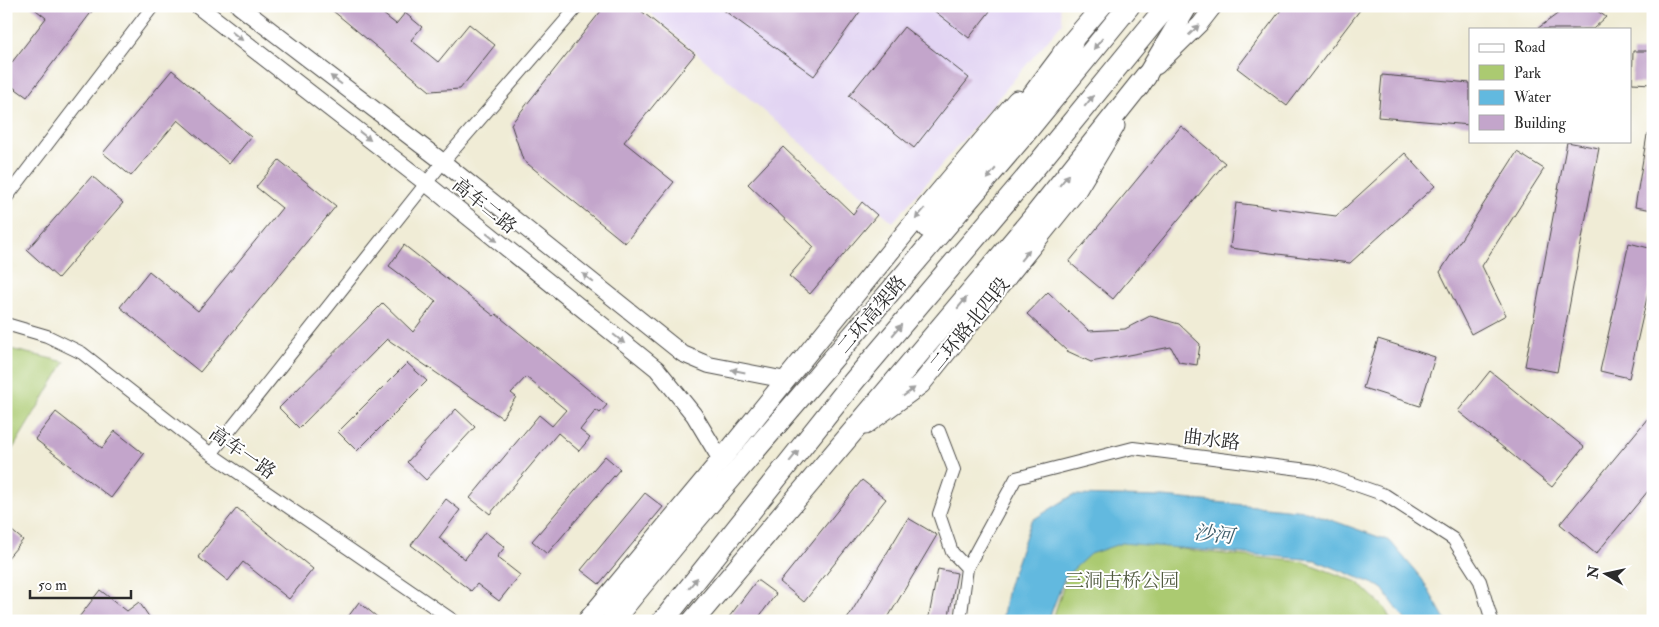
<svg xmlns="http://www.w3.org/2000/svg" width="1659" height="627" viewBox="0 0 1659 627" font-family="'IM FELL Double Pica','Noto Serif SC',serif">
	<rect width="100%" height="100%" fill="#fff"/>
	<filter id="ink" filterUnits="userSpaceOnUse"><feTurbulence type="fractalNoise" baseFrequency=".02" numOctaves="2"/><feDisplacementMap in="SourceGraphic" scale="10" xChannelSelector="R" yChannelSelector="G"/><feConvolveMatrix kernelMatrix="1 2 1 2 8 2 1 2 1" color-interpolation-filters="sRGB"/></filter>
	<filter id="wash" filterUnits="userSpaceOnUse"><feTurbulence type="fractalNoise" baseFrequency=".0096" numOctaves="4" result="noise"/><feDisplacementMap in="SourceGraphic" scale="20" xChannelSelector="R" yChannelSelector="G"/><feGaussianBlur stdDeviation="1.12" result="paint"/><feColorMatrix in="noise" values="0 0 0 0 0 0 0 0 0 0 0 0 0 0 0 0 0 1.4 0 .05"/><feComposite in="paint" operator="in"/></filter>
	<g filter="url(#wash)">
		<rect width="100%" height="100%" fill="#f0ecd6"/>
		<path fill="#e2d4f3" d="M642,6H1060L1062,23L893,222Z"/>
		<path fill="#abca71" stroke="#6b7a4e" d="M6,348L65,362L6,460Z
			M1114,536L1194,551L1304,562L1357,582L1385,608L1391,621H1052L1072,561Z"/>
		<path fill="#62b9df" stroke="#467285" d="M1073,495L1164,497L1306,511L1390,541L1422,579L1446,621H1406L1381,587L1315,560L1122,543L1090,554L1065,577L1051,613L1050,621H1002L1008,587L1031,521Z"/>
		<g id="blocks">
			<path fill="#c3a5cb" d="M31,6H96L27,97L6,82V70L46,18Z
				M327,6H373L396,24L405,13L422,27L411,40L438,62L469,24L495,45L460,89L430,91Z
				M605,6H635L695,54L624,142L674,182L625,243L523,160L511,124Z
				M718,6H864L814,76Z
				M928,6H994L969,38Z
				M1284,6H1363L1287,106L1237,68Z
				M1568,6H1590L1606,17L1593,29H1537Z
				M904,27L969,78L914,148L849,96Z
				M1633,51H1653V84L1632,83Z
				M172,70L251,137L229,164L178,120L131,176L103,153Z
				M1382,75L1470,83V125L1378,117Z
				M1181,126L1225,163L1113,299L1069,262Z
				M1647,135H1653V210L1635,207Z
				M1567,142L1599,148L1557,372L1525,366Z
				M783,147L853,214L862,202L877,215L810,294L789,276L814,247L748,184Z
				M1517,152L1544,169L1482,266L1506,315L1471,334L1440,272Z
				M1405,153L1435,186L1350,263L1230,248L1236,203L1336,216Z
				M279,160L336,206L200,372L120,307L149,271L198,311L282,208L256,187Z
				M92,176L123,203L58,278L27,250Z
				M1629,243L1653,249V271L1629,378L1600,371Z
				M404,245L494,316L496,314L607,405L600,413L596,410L580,430L590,438L579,451L558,433L490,514L470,498L539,415L552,426L566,410L526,377L511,393L516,397L502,418L387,339L299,428L279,408L383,303L413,332L436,301L389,266Z
				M1048,292L1089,331L1125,329L1150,316L1179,324L1200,344L1197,365L1179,362L1171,347L1091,362L1067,351L1027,314Z
				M1378,339L1435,357L1420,406L1363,388Z
				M407,363L427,381L357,451L338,432Z
				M1490,371L1584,447L1552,487L1458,411Z
				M456,409L475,427L426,480L407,462Z
				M56,412L102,448L115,431L144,454L111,498L35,439Z
				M1653,412V485L1596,554L1560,524Z
				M605,456L620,469L547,554L532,541Z
				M862,480L886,499L804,602L780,582Z
				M645,493L663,507L599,584L581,570Z
				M446,499L460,510L439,538L465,559L485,532L505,547L497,557L520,575L499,601L477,584L471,591L411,545Z
				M237,508L313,569L289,599L243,562L228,581L198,557Z
				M908,518L937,535L886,621H846Z
				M6,526L23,540L6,560Z
				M938,569L957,573L948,621H928Z
				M757,580L776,594L756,621H726Z
				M100,590L127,611L139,602L152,621H76Z
				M359,602L382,621H345Z"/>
		</g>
	</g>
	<g filter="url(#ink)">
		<use href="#blocks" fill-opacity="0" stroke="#494845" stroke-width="1"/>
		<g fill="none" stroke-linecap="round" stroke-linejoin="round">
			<g stroke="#494845" stroke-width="14">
				<path id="minor" d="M6,198L153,6
					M6,324L47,336L82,353L211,454L454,621
					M939,431L954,470L939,514L952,552L967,568
					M211,454L443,162L578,6
					M960,621L967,568L1016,478L1133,448L1316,471L1385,495L1453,539L1480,581L1492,621"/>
			</g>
			<g stroke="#494845" stroke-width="18">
				<path id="tertiary" d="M198,6L427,184L657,369L694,415L721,460
					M239,6L443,162L683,354L709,365L786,380
					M1157,66L1200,24L1214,6"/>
			</g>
			<g stroke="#494845" stroke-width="21">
				<path id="secondary" d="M1062,53L1102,6
					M1139,88L1188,6
					M865,425L921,384L1076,191L1115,126
					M587,621L721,460L918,217L1017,100"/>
			</g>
			<g stroke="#494845" stroke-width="23">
				<path id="trunk" d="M927,227L1020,112L1072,43
					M612,621L686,531L1022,137L1129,6
					M663,621L854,381L1037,165L1167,6
					M693,621L1033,218L1146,76"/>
			</g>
			<use href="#minor" stroke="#fff" stroke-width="12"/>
			<use href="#tertiary" stroke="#fff" stroke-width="16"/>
			<use href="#secondary" stroke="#fff" stroke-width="19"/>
			<use href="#trunk" stroke="#fff" stroke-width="21"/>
		</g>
		<defs><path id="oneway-solid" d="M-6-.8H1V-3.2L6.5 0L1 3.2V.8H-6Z" transform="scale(1.25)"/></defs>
		<g fill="#a0a0a0">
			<use href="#oneway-solid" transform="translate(1194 30) rotate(-44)"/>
			<use href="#oneway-solid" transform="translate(237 36) rotate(38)"/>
			<use href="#oneway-solid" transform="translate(1098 44) rotate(129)"/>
			<use href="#oneway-solid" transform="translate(336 80) rotate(-143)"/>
			<use href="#oneway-solid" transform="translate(1089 101) rotate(-51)"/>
			<use href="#oneway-solid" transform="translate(365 136) rotate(38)"/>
			<use href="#oneway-solid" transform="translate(991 174) rotate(130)"/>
			<use href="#oneway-solid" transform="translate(1064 180) rotate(-51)"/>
			<use href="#oneway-solid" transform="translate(920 214) rotate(130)"/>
			<use href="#oneway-solid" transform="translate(492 237) rotate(39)"/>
			<use href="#oneway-solid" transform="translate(1025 255) rotate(-51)"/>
			<use href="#oneway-solid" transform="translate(588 278) rotate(-141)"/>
			<use href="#oneway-solid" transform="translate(962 303) rotate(-50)"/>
			<use href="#oneway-solid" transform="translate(897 330) rotate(-50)"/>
			<use href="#oneway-solid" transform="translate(619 339) rotate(39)"/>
			<use href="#oneway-solid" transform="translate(738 371) rotate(-169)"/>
			<use href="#oneway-solid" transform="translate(909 392) rotate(-36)"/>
			<use href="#oneway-solid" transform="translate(794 456) rotate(-51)"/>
			<use href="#oneway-solid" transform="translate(693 583) rotate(-51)"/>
		</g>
	</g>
	<g text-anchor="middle" stroke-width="4" stroke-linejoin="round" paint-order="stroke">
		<g font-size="19" fill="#2b2b2b" stroke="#fff">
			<text transform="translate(485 205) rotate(39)" y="7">高车二路</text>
			<text transform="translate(871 314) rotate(-50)" y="7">二环高架路</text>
			<text transform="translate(969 324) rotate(-51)" y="7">二环路北四段</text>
			<text transform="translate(1212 439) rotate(7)" y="7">曲水路</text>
			<text transform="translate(243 452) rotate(35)" y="7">高车一路</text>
		</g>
		<g font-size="19" fill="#515b40" stroke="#fff">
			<text x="1122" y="587">三洞古桥公园</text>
		</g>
		<g font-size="20" font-style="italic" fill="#3e5d6a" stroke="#fff">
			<text transform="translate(1214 534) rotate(6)" y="7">沙河</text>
		</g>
	</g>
	<rect width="1659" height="627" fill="none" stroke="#fff" stroke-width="25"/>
	<rect x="1469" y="28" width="162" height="115" fill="#ffffff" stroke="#aaaaaa"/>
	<rect x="1479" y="44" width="25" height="8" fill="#ffffff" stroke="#aaaaaa"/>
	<text x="1514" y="52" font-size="15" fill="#2b2b2b">Road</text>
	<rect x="1479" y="65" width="25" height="15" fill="#abca71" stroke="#aaaaaa"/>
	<text x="1514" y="78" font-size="15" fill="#2b2b2b">Park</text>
	<rect x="1479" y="90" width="25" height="15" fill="#62b9df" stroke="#aaaaaa"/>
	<text x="1514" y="102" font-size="15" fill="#2b2b2b">Water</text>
	<rect x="1479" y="115" width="25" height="15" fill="#c3a5cb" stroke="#aaaaaa"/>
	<text x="1514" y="128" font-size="15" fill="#2b2b2b">Building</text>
	<g transform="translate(1606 574) rotate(279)" stroke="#ffffff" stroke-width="4" paint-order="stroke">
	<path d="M0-4L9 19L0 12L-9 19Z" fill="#2b2b2b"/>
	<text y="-8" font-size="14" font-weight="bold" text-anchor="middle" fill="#2b2b2b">N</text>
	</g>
	<path d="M30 590v8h101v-8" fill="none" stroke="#2b2b2b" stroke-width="2.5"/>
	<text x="38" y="590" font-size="15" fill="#2b2b2b" stroke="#ffffff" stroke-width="4" paint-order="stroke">50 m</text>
</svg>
